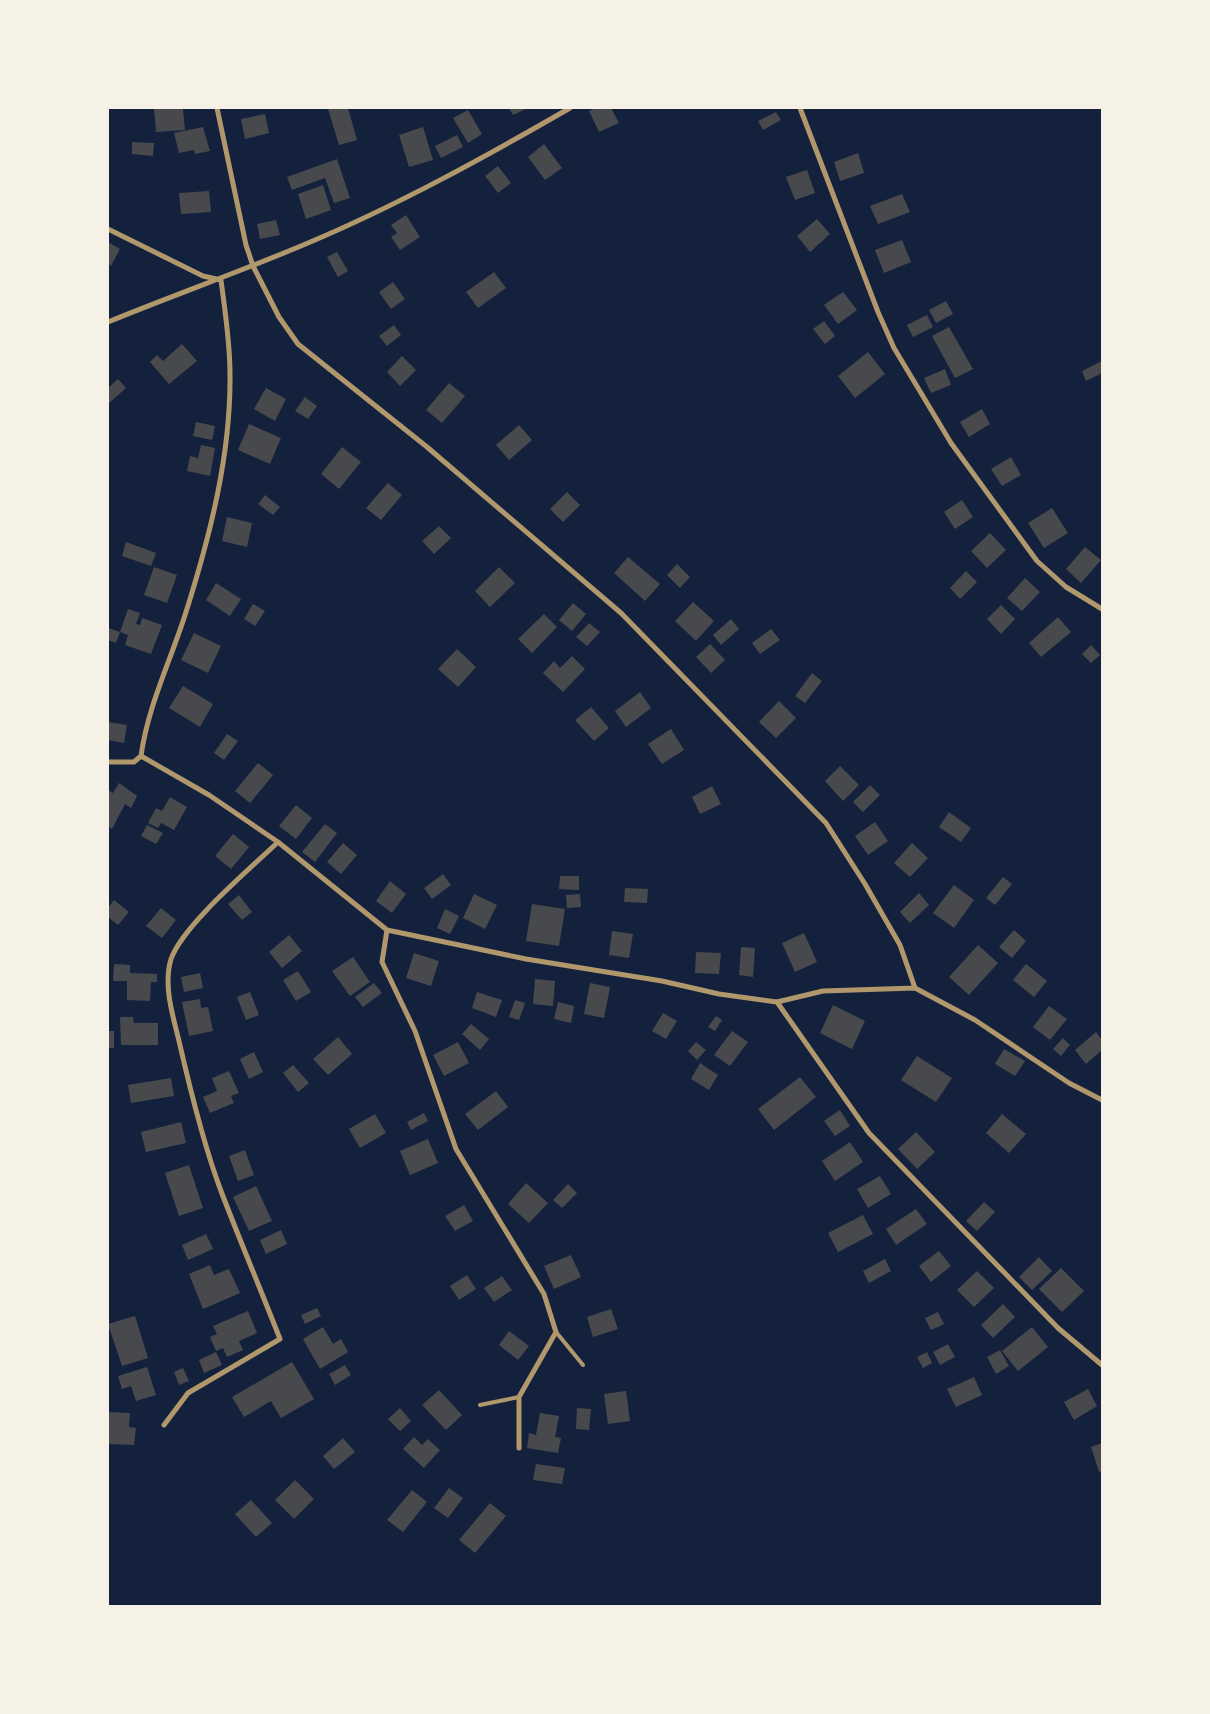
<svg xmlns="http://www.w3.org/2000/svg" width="1210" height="1714" viewBox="0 0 1210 1714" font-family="Mulish,sans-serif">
	<rect width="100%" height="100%" fill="#14213d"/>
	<path fill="#48494c" d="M154,108H183L185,130L156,132Z
		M334,108H348L357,140L339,145L328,109Z
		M509,108H528L513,115Z
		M596,108H611L619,123L599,132L589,111Z
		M468,110L482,134L468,143L453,118Z
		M776,112L781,120L763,130L758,121Z
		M265,114L269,133L245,139L241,119Z
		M203,127L210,151L195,154L194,150L179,153L174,133Z
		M423,127L433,160L409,167L399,135Z
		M457,135L463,147L441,158L435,146Z
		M132,142L154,143L153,156L132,154Z
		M544,144L562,168L545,180L528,157Z
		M858,153L864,173L840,181L834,162Z
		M337,159L350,198L334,203L325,178L292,190L287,177Z
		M498,166L511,183L498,193L485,176Z
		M807,170L815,193L795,200L786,177Z
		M323,185L331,210L306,219L298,194Z
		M209,191L211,212L181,214L179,193Z
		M902,194L910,212L878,224L870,206Z
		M406,215L420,237L400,250L391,237L397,233L391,225Z
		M817,219L830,234L810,252L797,236Z
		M276,220L280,235L260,239L257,224Z
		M902,240L911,262L884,273L875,250Z
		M108,242L120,249L111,266L108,264Z
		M337,252L348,271L338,277L327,257Z
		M494,272L506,288L478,308L466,292Z
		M393,282L405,299L391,309L379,292Z
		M843,292L857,310L838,324L824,305Z
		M946,301L953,314L936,323L929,310Z
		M927,315L933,327L913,337L907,325Z
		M824,321L835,336L825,344L813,329Z
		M394,325L401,335L387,346L379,336Z
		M949,327L973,369L955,378L932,336Z
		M182,344L197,361L169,384L150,362L157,355L163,361Z
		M868,352L885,374L855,398L838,376Z
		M402,356L416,370L400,386L387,372Z
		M1102,361V373L1086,381L1082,371Z
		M945,369L951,385L931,393L924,378Z
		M118,379L126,388L108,404V388Z
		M449,383L465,396L442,423L426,410Z
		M266,388L286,399L275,421L254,409Z
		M305,397L317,406L308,419L295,411Z
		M982,409L990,424L969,437L960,422Z
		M196,422L215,426L212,440L193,436Z
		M249,424L281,438L270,464L238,450Z
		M519,425L532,440L509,460L496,445Z
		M201,445L215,448L210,476L187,471L190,456L198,458Z
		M342,447L361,462L339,489L321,474Z
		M1011,457L1021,475L1002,486L991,469Z
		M388,483L402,495L381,520L366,508Z
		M567,492L580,505L563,522L550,509Z
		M265,495L280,507L273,515L258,504Z
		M962,500L973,517L955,529L944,512Z
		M1052,508L1068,533L1044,548L1028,523Z
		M227,517L252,523L247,547L222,541Z
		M439,526L451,538L434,554L422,541Z
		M990,533L1006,550L987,568L971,551Z
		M126,542L156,553L151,566L122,556Z
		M1085,547L1101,560L1081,583L1066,569Z
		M628,557L660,584L645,601L614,573Z
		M677,564L690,577L680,588L667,575Z
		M154,567L177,575L167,603L144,595Z
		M499,567L515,583L490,607L475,591Z
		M966,571L977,582L960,599L950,588Z
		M1025,578L1040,592L1022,611L1007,598Z
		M216,583L241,599L230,616L206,600Z
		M693,602L714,621L696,641L675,621Z
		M573,603L586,614L572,631L559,620Z
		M253,604L265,611L255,626L244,619Z
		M1001,605L1015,619L1001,634L987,619Z
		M128,609L140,613L136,624L140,625L142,618L162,625L151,654L125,645L128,635L120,632Z
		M544,614L557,627L532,653L518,639Z
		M1058,617L1071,632L1041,657L1029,643Z
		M731,619L739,629L721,645L713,635Z
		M589,623L600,632L587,646L576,637Z
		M108,628L120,632L116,643L108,640Z
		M771,629L780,640L760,654L752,643Z
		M194,633L221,646L208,673L181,660Z
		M710,644L725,660L711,673L696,657Z
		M1091,645L1100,655L1091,663L1082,654Z
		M457,649L476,667L458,687L438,669Z
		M572,656L585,669L563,692L543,673L554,661L560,668Z
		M812,673L822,681L805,703L795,696Z
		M183,686L213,704L200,727L169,708Z
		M640,692L651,708L626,727L615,711Z
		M779,701L796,718L776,738L759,722Z
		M591,707L609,728L594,741L575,720Z
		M108,722L127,725L124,743L108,740Z
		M671,729L684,750L662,764L648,744Z
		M227,734L238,741L224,760L214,753Z
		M258,763L273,775L250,803L235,791Z
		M840,766L859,785L843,801L825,781Z
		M119,783L137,796L131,808L125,804L112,829L108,826V790L113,793Z
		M870,785L880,795L863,812L853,802Z
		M712,786L721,804L700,814L692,797Z
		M170,797L187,807L174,830L161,823L158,828L148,823L156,808L162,811Z
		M296,805L312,818L296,839L279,826Z
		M949,812L971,828L961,842L939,827Z
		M875,822L888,841L868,855L855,836Z
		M325,824L337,833L315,862L302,852Z
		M147,825L163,833L156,844L141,836Z
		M233,834L249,847L231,869L215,856Z
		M343,843L357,855L341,874L327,862Z
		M912,843L928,858L910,877L894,863Z
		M443,874L451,885L432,899L424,888Z
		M560,876H579V890L559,889Z
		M1003,877L1012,884L995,905L986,898Z
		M390,881L406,894L392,913L376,901Z
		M954,885L974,900L954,928L933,913Z
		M625,888L648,889L647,903L624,902Z
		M919,893L929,905L910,923L900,912Z
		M474,894L497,905L485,929L463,918Z
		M580,894L581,907L567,908L566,895Z
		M239,895L252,912L242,920L228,904Z
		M114,900L129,912L118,925L108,917V908Z
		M532,904L565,909L559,946L526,941Z
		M161,908L176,920L162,938L146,926Z
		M445,909L459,916L450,934L437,928Z
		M1014,930L1026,941L1012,958L999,947Z
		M612,931L633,934L629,958L609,955Z
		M804,933L817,962L795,972L782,943Z
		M289,935L302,951L282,968L269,952Z
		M978,945L998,963L969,995L949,977Z
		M741,947L755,948L753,977L739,975Z
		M696,952L721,953L719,974L695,973Z
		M414,953L439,961L431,986L406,978Z
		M353,957L370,982L350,996L332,971Z
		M114,964L130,965V973L157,974V982H151L150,1001L127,1000V981H113Z
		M1026,964L1047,981L1034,997L1013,980Z
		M298,971L311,992L296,1001L283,980Z
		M200,973L203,988L184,992L181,977Z
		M535,979L555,981L553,1006L533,1004Z
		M374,983L382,993L363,1007L355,997Z
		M590,983L610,987L604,1018L584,1014Z
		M250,992L259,1015L246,1020L237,997Z
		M477,992L502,1000L496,1017L472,1008Z
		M200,999L201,1008L208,1007L213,1031L189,1036L182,1002Z
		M515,1000L525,1003L519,1020L509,1017Z
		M558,1002L574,1006L571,1023L554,1019Z
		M833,1005L865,1021L852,1049L820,1033Z
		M1049,1006L1067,1019L1050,1040L1033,1027Z
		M663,1013L677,1021L666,1039L652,1031Z
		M716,1016L722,1020L715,1031L708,1027Z
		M120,1017H133L134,1023H158V1045H121Z
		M471,1024L489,1039L480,1050L462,1034Z
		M108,1031H114V1048H108Z
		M732,1031L748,1042L730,1066L714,1055Z
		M1096,1032L1102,1040V1050L1086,1064L1075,1050Z
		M338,1037L352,1054L328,1075L313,1059Z
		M1063,1038L1070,1045L1061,1056L1053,1049Z
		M458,1042L469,1063L444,1076L433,1055Z
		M696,1042L706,1050L697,1060L688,1051Z
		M1004,1049L1025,1061L1015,1076L995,1064Z
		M254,1052L263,1072L249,1079L240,1059Z
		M917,1056L952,1078L936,1102L901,1080Z
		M700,1063L718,1075L709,1090L691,1079Z
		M293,1065L309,1083L298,1092L283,1073Z
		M229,1071L239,1093L231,1096L234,1103L210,1113L203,1097L217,1091L212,1078Z
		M800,1077L816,1097L774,1130L758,1109Z
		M171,1078L174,1096L131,1103L128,1085Z
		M496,1091L508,1107L478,1130L465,1114Z
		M840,1110L850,1126L835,1136L824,1121Z
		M424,1113L428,1121L411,1130L407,1122Z
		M375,1114L386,1133L360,1148L349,1129Z
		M1002,1114L1026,1134L1009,1153L986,1133Z
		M181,1122L186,1143L146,1152L141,1132Z
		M916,1132L935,1152L917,1169L898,1149Z
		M428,1139L438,1163L410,1175L400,1151Z
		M850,1142L863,1162L835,1181L822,1161Z
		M245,1150L254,1175L238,1181L229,1156Z
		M189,1165L203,1208L179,1216L165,1173Z
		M880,1176L891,1194L868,1208L857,1189Z
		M526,1183L548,1203L529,1223L508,1204Z
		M568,1184L577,1193L562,1208L553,1200Z
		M256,1186L272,1221L249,1231L233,1197Z
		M984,1202L995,1212L977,1231L966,1221Z
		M464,1205L473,1221L455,1231L445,1216Z
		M916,1209L927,1224L896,1245L886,1229Z
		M863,1215L873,1234L838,1252L828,1233Z
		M281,1230L287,1244L266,1254L260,1240Z
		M206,1234L213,1249L188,1260L182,1245Z
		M939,1251L951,1266L931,1282L919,1266Z
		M571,1255L581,1277L554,1289L544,1266Z
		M1039,1257L1052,1271L1032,1290L1019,1277Z
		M885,1259L891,1271L869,1283L863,1271Z
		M210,1265L214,1275L229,1269L240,1293L203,1309L189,1274Z
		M1061,1268L1084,1291L1062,1312L1039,1289Z
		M977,1271L994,1288L974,1307L957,1290Z
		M467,1275L476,1289L459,1300L450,1286Z
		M502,1276L512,1290L494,1302L484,1288Z
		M1003,1304L1015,1317L993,1338L981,1325Z
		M317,1308L321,1316L305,1324L301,1315Z
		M611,1309L618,1329L593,1337L587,1317Z
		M248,1311L257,1333L239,1341L243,1350L227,1357L223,1348L216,1351L210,1337L217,1334L213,1326Z
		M938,1312L944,1324L931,1330L925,1318Z
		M135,1316L148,1358L122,1366L108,1324Z
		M323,1327L333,1344L341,1339L348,1352L320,1369L303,1339Z
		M1032,1327L1048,1347L1018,1371L1002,1351Z
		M509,1331L529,1346L518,1360L499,1345Z
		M948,1344L955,1357L940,1365L933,1352Z
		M1000,1350L1009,1366L996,1374L987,1357Z
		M216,1352L222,1365L204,1373L199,1360Z
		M927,1352L932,1363L923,1368L917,1357Z
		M292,1362L314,1399L281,1418L271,1401L244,1417L232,1397Z
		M345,1365L351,1375L335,1385L329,1374Z
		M147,1367L156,1395L136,1401L131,1386L122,1389L118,1376Z
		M183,1368L189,1381L179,1385L174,1372Z
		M974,1377L982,1395L956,1407L947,1389Z
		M1088,1389L1097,1406L1074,1420L1064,1402Z
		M439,1390L462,1415L446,1430L422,1405Z
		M626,1391L630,1421L608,1424L604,1394Z
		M400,1408L411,1421L400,1431L388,1419Z
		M577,1408L591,1409L589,1430L576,1429Z
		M108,1412L130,1413L129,1427L136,1428L134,1445L108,1444Z
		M540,1413L559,1416L555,1437L561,1438L558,1453L527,1448L529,1433L536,1435Z
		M414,1437L422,1445L428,1439L440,1450L424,1468L403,1449Z
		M343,1438L355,1452L334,1469L323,1456Z
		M1102,1443V1471L1099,1472L1091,1447Z
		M536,1464L565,1468L562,1484L533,1480Z
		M295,1480L314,1499L294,1519L275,1500Z
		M449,1488L463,1498L448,1518L434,1508Z
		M412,1490L427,1502L403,1532L387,1520Z
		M251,1500L272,1523L256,1537L235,1514Z
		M490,1503L506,1516L475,1553L459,1540Z"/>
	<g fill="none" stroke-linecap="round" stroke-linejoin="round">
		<path stroke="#b1986c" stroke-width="4" d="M556,1332L583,1365
			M480,1405L519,1397"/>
		<path stroke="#b1986c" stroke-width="5" d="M217,108L246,245L253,266L279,317L298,344L427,447L621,613L826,823L865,884L900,945L915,988
			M800,108L878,312L894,348L951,443L1037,561L1066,587L1102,609
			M108,229L203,276L221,280C225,311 230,342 230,374C231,454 210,536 186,612C171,660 148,705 141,756
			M108,322C174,295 242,271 308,243C398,205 485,157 570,108
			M108,762H134L141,756L209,795L278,842L387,930L526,959L662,981L719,994L777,1002L823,991L915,988L975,1020L1069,1083L1102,1100
			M387,930L382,962L415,1031L456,1149L544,1294L556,1332L519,1397V1448
			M777,1002L869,1133L1058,1328L1102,1365
			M164,1425L188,1393L280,1339C261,1290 240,1241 221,1191C204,1146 190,1089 179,1041C173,1016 163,986 171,959C183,925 250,869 278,842"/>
	</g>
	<rect width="1210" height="1714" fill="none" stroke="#f6f1e7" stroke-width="218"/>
</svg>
